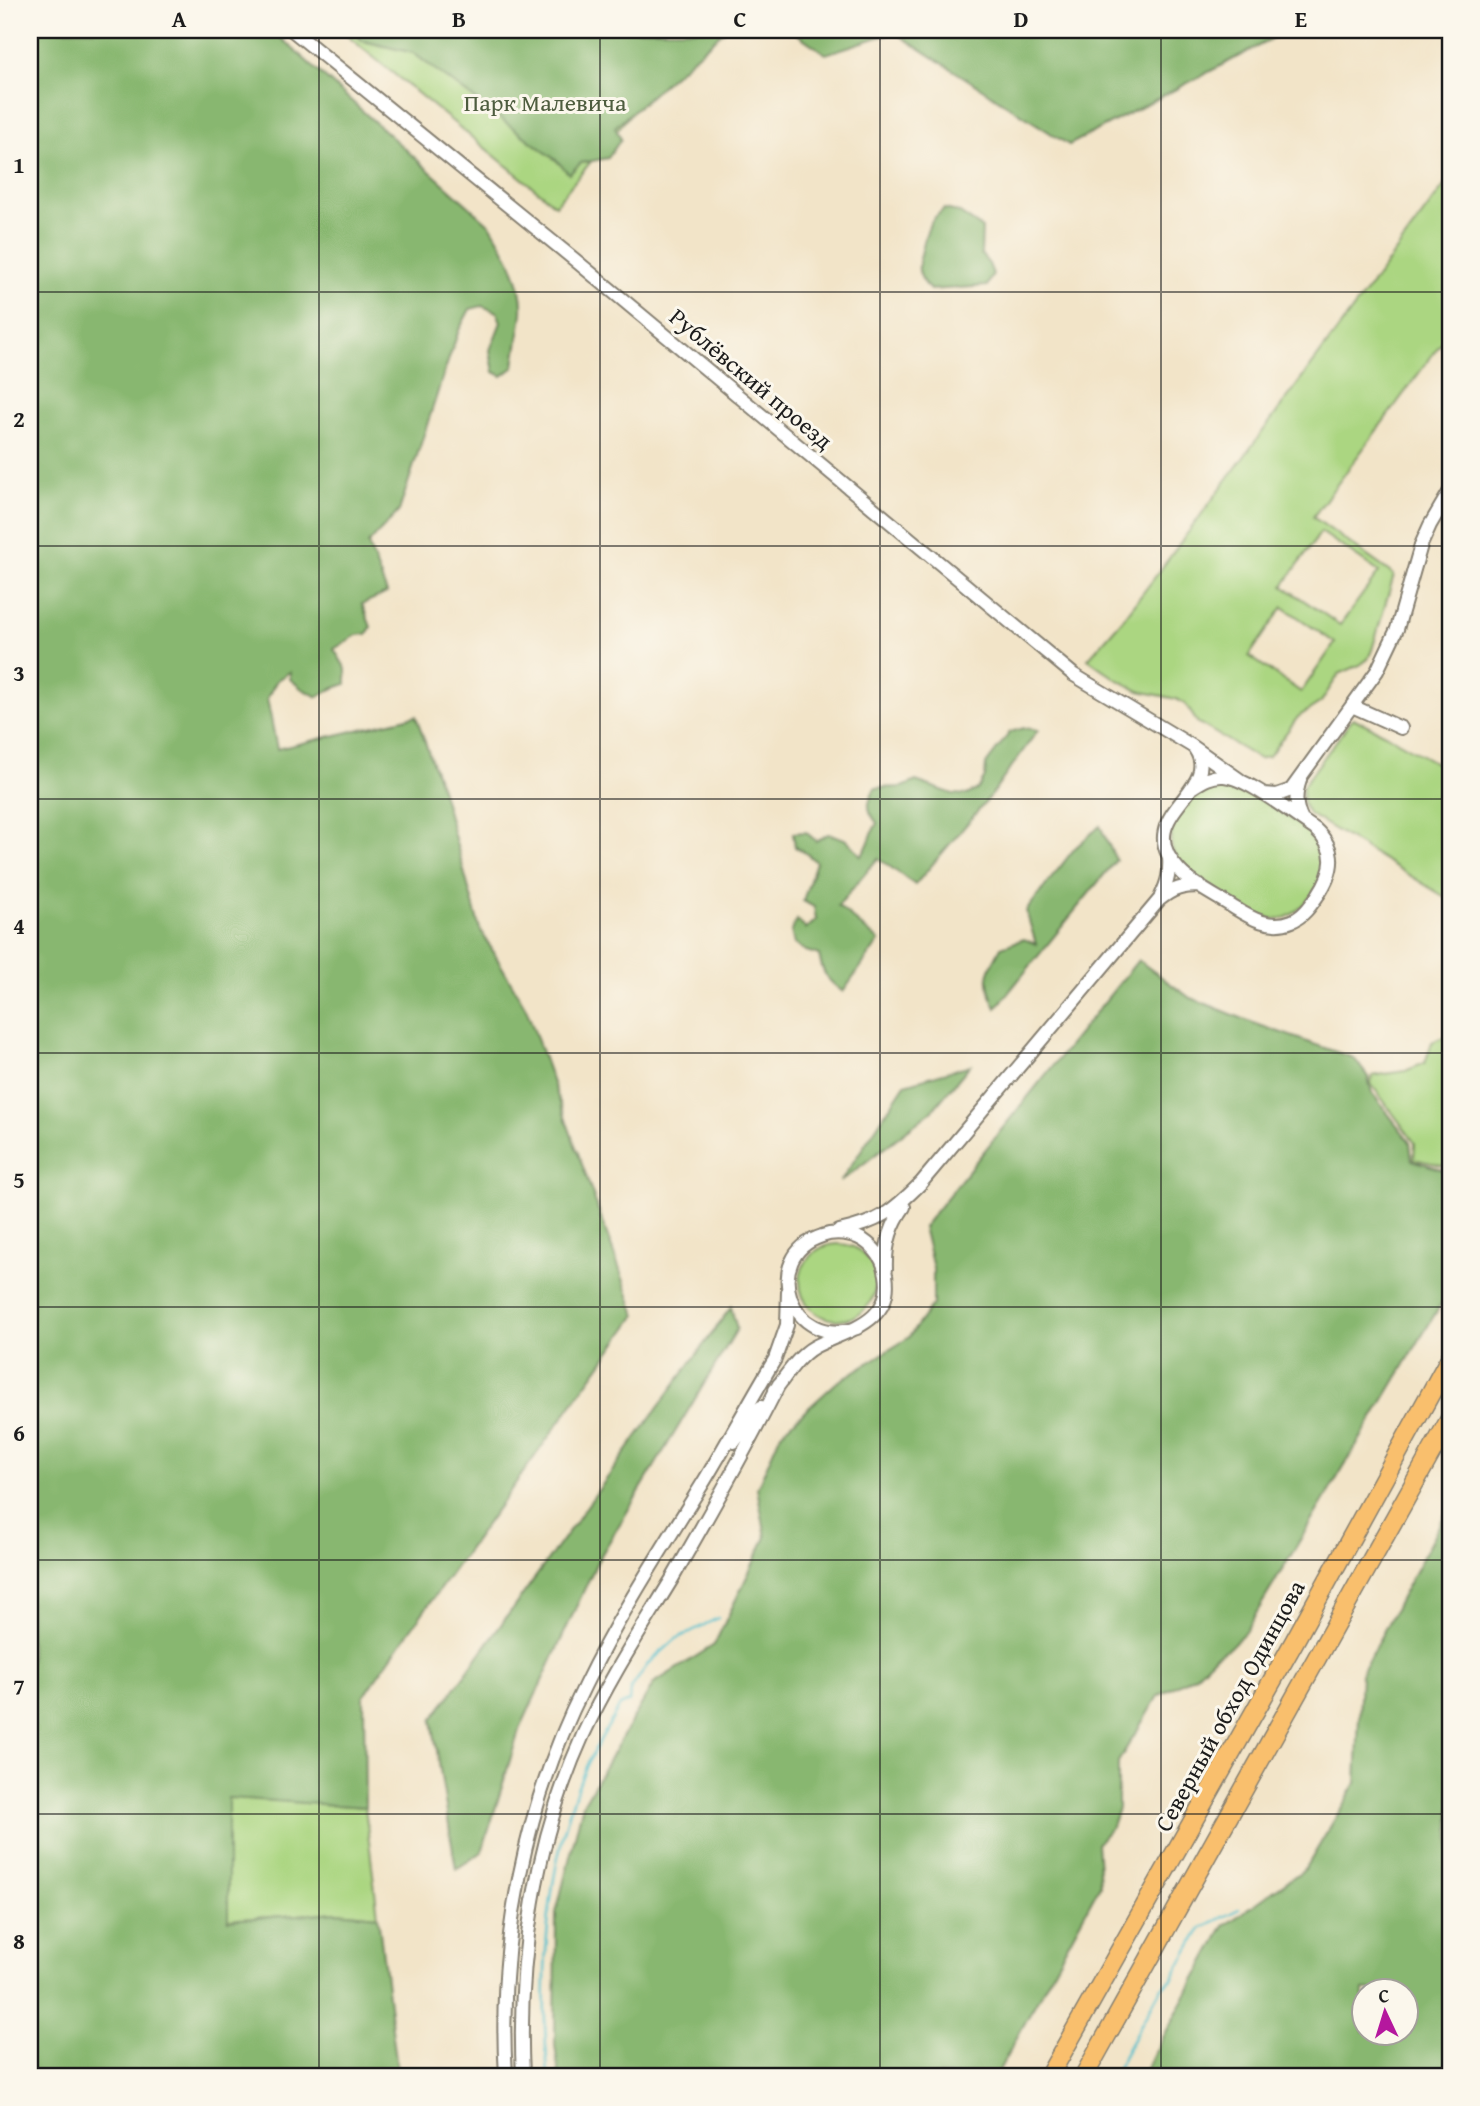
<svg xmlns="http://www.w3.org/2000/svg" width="1480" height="2106" viewBox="0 0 1480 2106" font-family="'Gentium Book Plus',serif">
	<rect width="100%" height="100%" fill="#fbf7ec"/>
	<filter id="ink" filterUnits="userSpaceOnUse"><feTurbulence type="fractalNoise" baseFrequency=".0143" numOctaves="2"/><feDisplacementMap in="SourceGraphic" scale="14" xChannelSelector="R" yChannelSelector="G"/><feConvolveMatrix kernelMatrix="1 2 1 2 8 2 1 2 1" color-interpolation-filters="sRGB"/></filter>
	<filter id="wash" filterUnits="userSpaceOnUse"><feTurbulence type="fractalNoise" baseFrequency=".00686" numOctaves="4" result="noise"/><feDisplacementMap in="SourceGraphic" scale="28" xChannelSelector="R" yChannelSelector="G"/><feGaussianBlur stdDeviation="1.57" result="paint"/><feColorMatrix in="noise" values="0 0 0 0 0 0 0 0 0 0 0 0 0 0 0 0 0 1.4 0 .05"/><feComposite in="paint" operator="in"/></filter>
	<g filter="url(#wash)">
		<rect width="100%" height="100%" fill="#f2e4c8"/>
		<path fill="#abd681" stroke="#64794e" stroke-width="2" fill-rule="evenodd" d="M340,30H700L555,205Z
			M1450,178V331L1313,517L1394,575L1372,650L1368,659L1360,665L1339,674L1321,702L1298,717L1269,756L1259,759L1197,722L1186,705L1176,699L1139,691L1116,679L1088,659L1123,619L1158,573ZM1321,532L1379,572L1340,625L1283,586ZM1283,607L1335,643L1301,692L1249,656Z
			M1353,718L1385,734L1450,771V900L1309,814C1301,804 1302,797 1303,786Z
			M1222,782C1241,786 1311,827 1320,845C1324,852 1326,863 1324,871C1321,889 1293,923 1273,919C1250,914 1236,903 1216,890C1182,867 1153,851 1183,807C1193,792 1204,784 1222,782Z
			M1447,1036L1450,1039V1167L1414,1159L1415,1143L1371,1084L1372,1076L1405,1071L1425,1063L1432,1042Z
			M800 1282a38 38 0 1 1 76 0a38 38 0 1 1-76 0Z
			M228,1797L365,1807L378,1916L338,1912L228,1920Z"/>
		<path fill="#88b76f" stroke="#526a46" stroke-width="2" fill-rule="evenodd" d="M30,30H272L491,226C506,251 524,282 522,313C520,331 516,349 514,367L502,376L494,372L490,350L501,322L497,312L482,306L470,309L459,330L444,373L399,511L368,544L387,593L362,604L371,627L367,634L357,635L334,649L346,669V684L329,690L318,697L302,689L290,679V672L277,680L267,698L277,749L416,716L441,788L480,929L526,1008L636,1315L364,1695L365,1807L228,1798V1920L338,1912L378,1916L398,2076H30V913L37,886L30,855Z
			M350,30H725L615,127L621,139L608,158L581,163L569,174L557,161L413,53L363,41Z
			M791,30H1289L1069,145L894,32L826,54Z
			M944,209L958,212L982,228L981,254L989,264L993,274L987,286L930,290C913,271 919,265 924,242C929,223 929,222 944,209Z
			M1024,728L1038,730L990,797L915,885L878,858L838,906L879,941L843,992C827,980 823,975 819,955L806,951L794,944L791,931L797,920L806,929L816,920L814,907L803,901L816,862L806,853L795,847L793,833L806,832L816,841L828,834C847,838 850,841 861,856C870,846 870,834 877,823C866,809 867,803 875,788L903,787L916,781L953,794L967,795L978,789L985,777L986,764L1010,732Z
			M1100,826L1116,860L996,1008C983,979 986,975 1001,947L1024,939L1036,944L1026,911L1075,848Z
			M1138,960L1189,997L1256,1024L1354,1058L1368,1077L1372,1093L1410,1142L1412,1160L1450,1172V1289L1245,1632L1229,1648L1216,1655L1196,1675L1158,1696L1118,1762V1808L1112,1826L1097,1843L1100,1885L996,2076H559L555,2045L556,1913L583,1804L654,1683L714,1645L766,1537L757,1488L781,1433L836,1383L908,1338L933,1304V1268L923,1227Z
			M970,1065L932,1111L840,1182L905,1084Z
			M731,1307L737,1329L597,1562L519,1731L482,1852L456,1869L432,1720Z
			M1450,1505V2076H1142L1224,1926L1306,1868L1356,1783L1361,1674ZM1364,1990H1406V2032H1364Z"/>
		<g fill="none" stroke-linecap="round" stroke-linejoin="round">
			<path stroke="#52bfcc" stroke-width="2.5" d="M548,2076C540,1979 544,1879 578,1786C588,1758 605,1732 620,1706L629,1702L630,1690L648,1664L676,1639L718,1618
				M1110,2076L1116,2070L1161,1988L1172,1979L1201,1928L1239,1909"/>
		</g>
	</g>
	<g filter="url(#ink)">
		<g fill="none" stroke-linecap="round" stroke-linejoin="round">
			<g stroke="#878072" stroke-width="16">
				<path id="minor" d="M292,30L575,260L1074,675L1192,746L1240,780
					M1352,706L1401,728
					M1300,780C1295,795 1295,806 1302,820
					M1193,787C1202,781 1212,775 1224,776C1248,778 1293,815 1315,829C1338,850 1334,871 1318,895C1311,905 1304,916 1292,921C1270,930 1251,918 1233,907C1216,896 1194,886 1180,871C1127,816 1224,791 1195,749
					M1264,794L1277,795L1291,790L1377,671L1397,629L1421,545L1430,525L1450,491
					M1161,896C1168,882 1170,872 1169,857
					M839,1231C880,1222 892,1212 921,1183L1159,900C1173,888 1183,886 1200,886
					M886,1269C885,1247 891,1225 904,1207
					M775,1390C786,1376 798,1356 814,1347C846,1330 894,1323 886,1275C884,1260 875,1248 863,1240C851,1233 835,1231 822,1236C759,1256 790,1351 857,1328
					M734,1442L761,1407
					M506,2076C497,1943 525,1804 585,1685C619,1615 662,1549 703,1483C728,1442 750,1400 775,1359L787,1325L788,1291
					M523,2076C517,1961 535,1841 583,1735C608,1681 641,1630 672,1579C709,1515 746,1450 779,1384"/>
			</g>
			<g stroke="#878072" stroke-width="21">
				<path id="highway" d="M1049,2076L1294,1642L1450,1358
					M1084,2076L1450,1419"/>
			</g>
			<use href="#minor" stroke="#fff" stroke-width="12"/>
			<use href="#highway" stroke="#f9bf6d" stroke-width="18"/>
		</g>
	</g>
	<path fill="none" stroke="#1c1c1c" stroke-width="2" stroke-opacity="0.55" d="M319,30V2076M600,30V2076M880,30V2076M1161,30V2076M30,292H1450M30,546H1450M30,799H1450M30,1053H1450M30,1307H1450M30,1560H1450M30,1814H1450"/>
	<g text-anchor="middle" stroke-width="6" stroke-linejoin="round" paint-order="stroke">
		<g font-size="24" fill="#4e5d3f" stroke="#fbf7ec">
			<text x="545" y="111">Парк Малевича</text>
		</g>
		<g font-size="24" fill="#1c1c1c" stroke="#fbf7ec">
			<text transform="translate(751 379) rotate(40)" y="8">Рублёвский проезд</text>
			<text transform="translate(1230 1706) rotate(-61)" y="8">Северный обход Одинцова</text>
		</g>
	</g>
	<rect width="1480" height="2106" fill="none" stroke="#fbf7ec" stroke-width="77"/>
	<g transform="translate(1385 2012) rotate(356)"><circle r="33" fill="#fbf7ec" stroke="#a29f99" stroke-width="2"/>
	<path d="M0-5L12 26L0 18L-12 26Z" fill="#b5179e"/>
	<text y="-10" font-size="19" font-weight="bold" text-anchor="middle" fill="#1c1c1c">С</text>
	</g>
	<rect x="38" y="38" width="1404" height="2030" fill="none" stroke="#1c1c1c" stroke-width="2.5"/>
	<g font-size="23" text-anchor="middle" font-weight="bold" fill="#1c1c1c">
		<text x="179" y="27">A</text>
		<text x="459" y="27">B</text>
		<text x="740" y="27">C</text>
		<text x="1021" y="27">D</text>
		<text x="1301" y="27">E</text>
		<text x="19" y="173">1</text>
		<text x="19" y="427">2</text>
		<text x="19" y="681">3</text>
		<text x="19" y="934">4</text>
		<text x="19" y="1188">5</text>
		<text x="19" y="1441">6</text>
		<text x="19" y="1695">7</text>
		<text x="19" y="1949">8</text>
	</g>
</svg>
